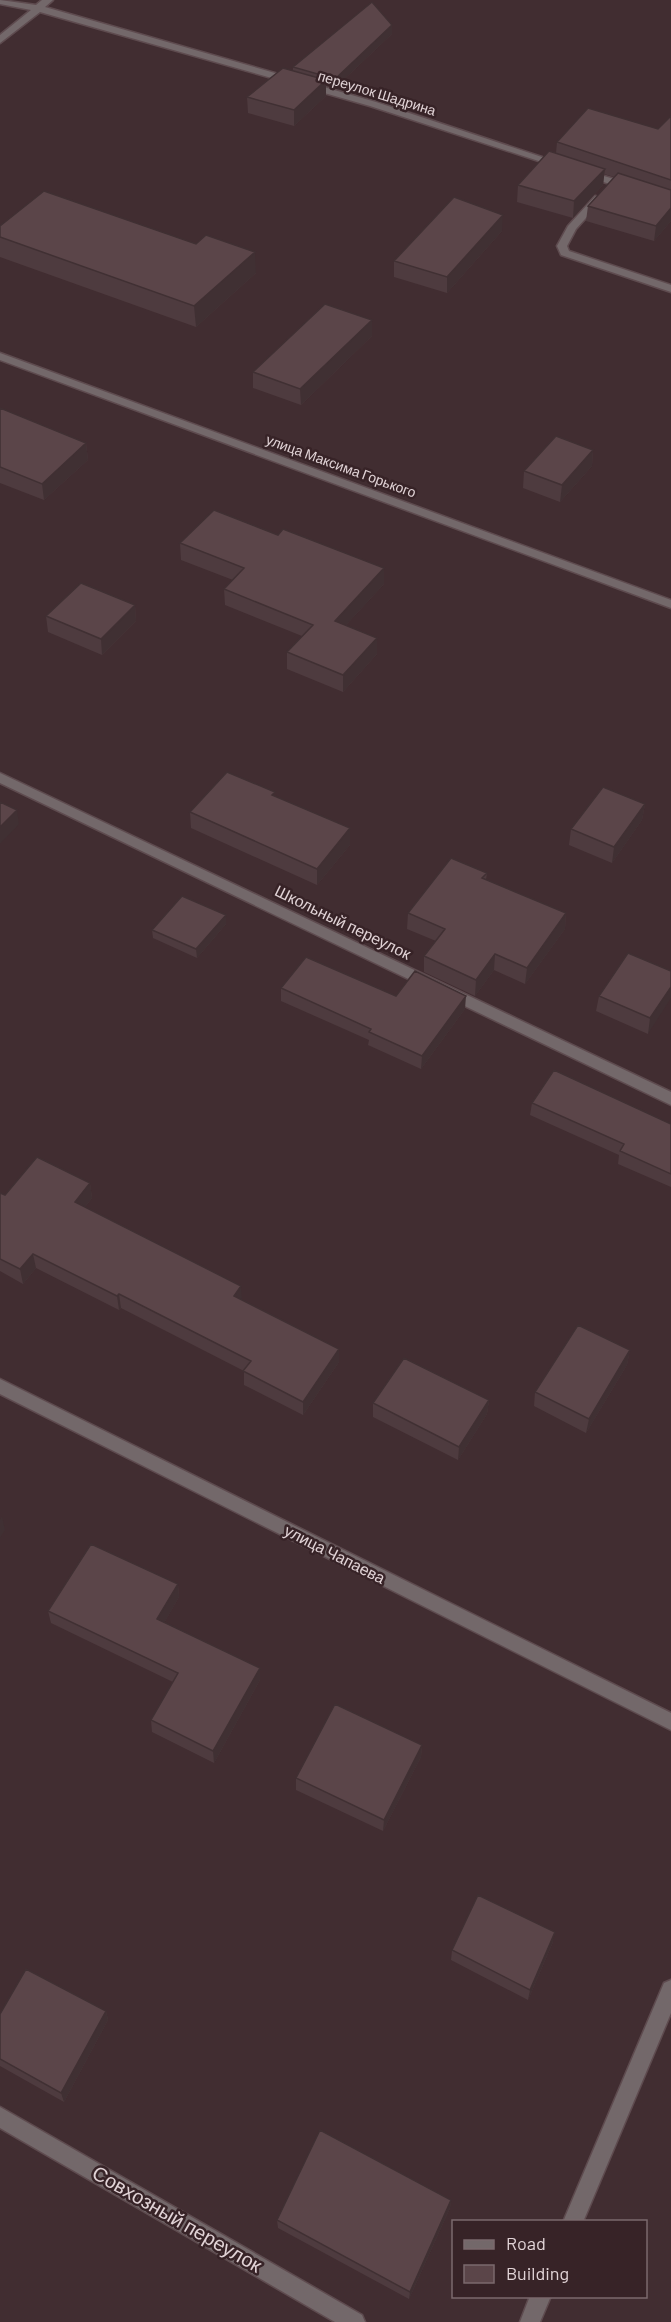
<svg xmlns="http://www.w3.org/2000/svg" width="671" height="2322" viewBox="0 0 671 2322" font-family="Barlow,sans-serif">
	<rect width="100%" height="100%" fill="#412d31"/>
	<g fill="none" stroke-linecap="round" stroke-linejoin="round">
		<g stroke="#5e4b4f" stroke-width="3">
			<path id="minor" d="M0,0L36,5L42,0H53L45,7L376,102L566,165L557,167L370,106L40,12L0,43V35L31,10L0,4Z
				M584,170L634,185L635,187L630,190L580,175L579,173Z
				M595,196L604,198L576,229L567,246L569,251L671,285V292L561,255L557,246L568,226Z
				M0,353L671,600V608L0,360Z
				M0,773L671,1092V1105L0,783Z
				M0,1379L671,1713V1730L0,1394Z
				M671,1980V2013L583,2222H563L664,1983Z
				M0,2107L362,2315L365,2322H335L0,2128Z
				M530,2296H551L540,2322H520Z"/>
		</g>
		<use href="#minor" fill="#73686a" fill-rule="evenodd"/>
	</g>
	<path fill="#4e3b3f" d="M392,34L335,88L326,85V96L294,126L248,113L247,97L293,71V67Z
		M671,116V221L654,241L586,221L588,206L614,177L604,174L603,185L573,218L517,202L518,185L556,153L557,142L658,129Z
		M0,226L256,273L196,327L0,257Z
		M502,231L447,293L394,277V261Z
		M372,320V336L301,405L253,388V372Z
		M0,408L86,443L88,460L44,500L0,483Z
		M593,450L592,466L560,502L523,488L524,471Z
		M278,535L384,568V584L346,625L377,654L343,692L287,669V652L302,636L225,605L224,589L233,580L181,560L180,543Z
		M135,605L136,621L102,655L48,632L46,616Z
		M276,797L350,828V845L317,885L191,828L190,812Z
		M645,804L642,820L612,863L569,845L571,829Z
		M487,873L486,880L566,913L565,929L525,984L494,970L475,996L424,972V956L436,941L407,929L408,913Z
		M226,915V924L197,958L153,938L152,930Z
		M671,971L648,1034L596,1011L599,996Z
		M281,988L396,996L465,1009L421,1069L368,1045L369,1040L281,1001Z
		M532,1103L671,1124V1187L618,1164L619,1155L530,1115Z
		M90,1183L92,1198L85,1207L242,1300L339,1349V1362L303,1415L244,1385V1371L121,1308L119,1310L36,1268L23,1284L0,1271V1193L5,1195Z
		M630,1350L627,1365L586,1433L534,1406L535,1392Z
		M489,1400L487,1414L458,1460L373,1417V1403Z
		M178,1584L179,1597L164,1623L260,1668V1680L214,1763L152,1732L151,1720L173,1682L51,1623L48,1611Z
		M422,1745L421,1757L383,1831L296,1790V1778Z
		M553,1942L528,2000L451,1960L452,1950Z
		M106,2011L108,2020L64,2102L0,2066V2014Z
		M451,2200L450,2208L409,2299L278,2228L277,2220Z"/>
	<path fill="#403033" d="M392,25V34L335,88V79Z
		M326,80V96L294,126V110Z
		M605,169L603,185L573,218L574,201Z
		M671,208V221L654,241L656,226Z
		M503,215L502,231L447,293V277Z
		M255,252L256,273L196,327L194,306Z
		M372,320V336L301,405L300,389Z
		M86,443L88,460L44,500L42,484Z
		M593,450L592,466L560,502L562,485Z
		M384,568V584L335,637V621Z
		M135,605L136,621L102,655L101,639Z
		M377,638V654L343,692V675Z
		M645,804L642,820L612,863L614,847Z
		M17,810L19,824L0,844V827Z
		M350,828V845L317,885V869Z
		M566,913L565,929L525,984L527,968Z
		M226,915V924L197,958L196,949Z
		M495,954L494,970L475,996L476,980Z
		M671,987V998L648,1034L650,1018Z
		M466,996L465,1009L421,1069L422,1056Z
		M90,1183L92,1198L77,1217L75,1202Z
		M33,1254L36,1268L23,1284L20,1269Z
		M241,1286L242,1300L234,1296Z
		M119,1294L121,1308L119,1310L117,1296Z
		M339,1349V1362L303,1415V1402Z
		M630,1350L627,1365L586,1433L589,1419Z
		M489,1400L487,1414L458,1460L459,1447Z
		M2,1516L5,1530L0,1538V1520Z
		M178,1584L179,1597L159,1632L157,1619Z
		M260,1668V1680L214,1763L213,1751Z
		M422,1745L421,1757L383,1831L384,1820Z
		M555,1932L553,1942L528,2000L530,1990Z
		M106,2011L108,2020L64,2102L61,2093Z
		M451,2200L450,2208L409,2299L410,2292Z"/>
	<path fill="#5b4549" stroke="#403033" stroke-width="1.5" d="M372,2L392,25L335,79L293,67Z
		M283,68L326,80L294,110L247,97Z
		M588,108L658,129L671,116V180L557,142Z
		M549,151L605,169L574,201L518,185Z
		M618,173L671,190V208L656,226L588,206Z
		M44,191L196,244L206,235L255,252L194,306L0,237V226Z
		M454,197L503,215L447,277L394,261Z
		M325,304L372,320L300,389L253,372Z
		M0,408L86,443L42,484L0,467Z
		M556,436L593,450L562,485L524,471Z
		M214,510L278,535L283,529L384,568L335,621L377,638L343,675L287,652L313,625L224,589L244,568L180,543Z
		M81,583L135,605L101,639L46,616Z
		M227,772L275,792L272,795L350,828L317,869L190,812Z
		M603,787L645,804L614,847L571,829Z
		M0,802L17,810L0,827Z
		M451,858L487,873L482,878L566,913L527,968L495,954L476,980L424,956L445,929L408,913Z
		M182,896L226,915L196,949L152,930Z
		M628,953L671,971V987L650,1018L599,996Z
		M306,957L396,996L415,971L466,996L422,1056L369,1032L371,1029L281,988Z
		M554,1070L671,1124V1174L620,1151L624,1144L532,1103Z
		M37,1157L90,1183L75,1202L241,1286L234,1296L339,1349L303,1402L243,1371L251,1361L119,1294L117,1296L33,1254L20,1269L0,1259V1193L5,1195Z
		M578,1325L630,1350L589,1419L535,1392Z
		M404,1358L489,1400L459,1447L373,1403Z
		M91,1544L178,1584L157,1619L260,1668L213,1751L151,1720L178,1673L48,1611Z
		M335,1704L422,1745L384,1820L296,1778Z
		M478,1895L555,1932L530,1990L452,1950Z
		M26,1969L106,2011L61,2093L0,2059V2014Z
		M320,2130L451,2200L410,2292L277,2220Z"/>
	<g text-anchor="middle" stroke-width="5" stroke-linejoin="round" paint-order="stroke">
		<g font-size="14" fill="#e1d3d6" stroke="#372327">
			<text transform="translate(377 93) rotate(17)" y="5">переулок Шадрина</text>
			<text transform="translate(341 466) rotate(20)" y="5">улица Максима Горького</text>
		</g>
		<g font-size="16" fill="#e1d3d6" stroke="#372327">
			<text transform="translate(343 922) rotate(26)" y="6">Школьный переулок</text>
			<text transform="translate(335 1554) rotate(27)" y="6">улица Чапаева</text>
		</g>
		<g font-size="20" fill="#e1d3d6" stroke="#372327">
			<text transform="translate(177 2219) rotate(30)" y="7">Совхозный переулок</text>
		</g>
	</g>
	<rect x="452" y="2220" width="195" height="78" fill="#372327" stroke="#7b696d" stroke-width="1.5"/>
	<rect x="464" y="2240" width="30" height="9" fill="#73686a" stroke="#7b696d" stroke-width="1.5"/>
	<text x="506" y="2250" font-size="18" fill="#e1d3d6">Road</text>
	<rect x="464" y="2265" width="30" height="18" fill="#5b4549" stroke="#7b696d" stroke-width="1.5"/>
	<text x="506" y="2280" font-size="18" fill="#e1d3d6">Building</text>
</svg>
